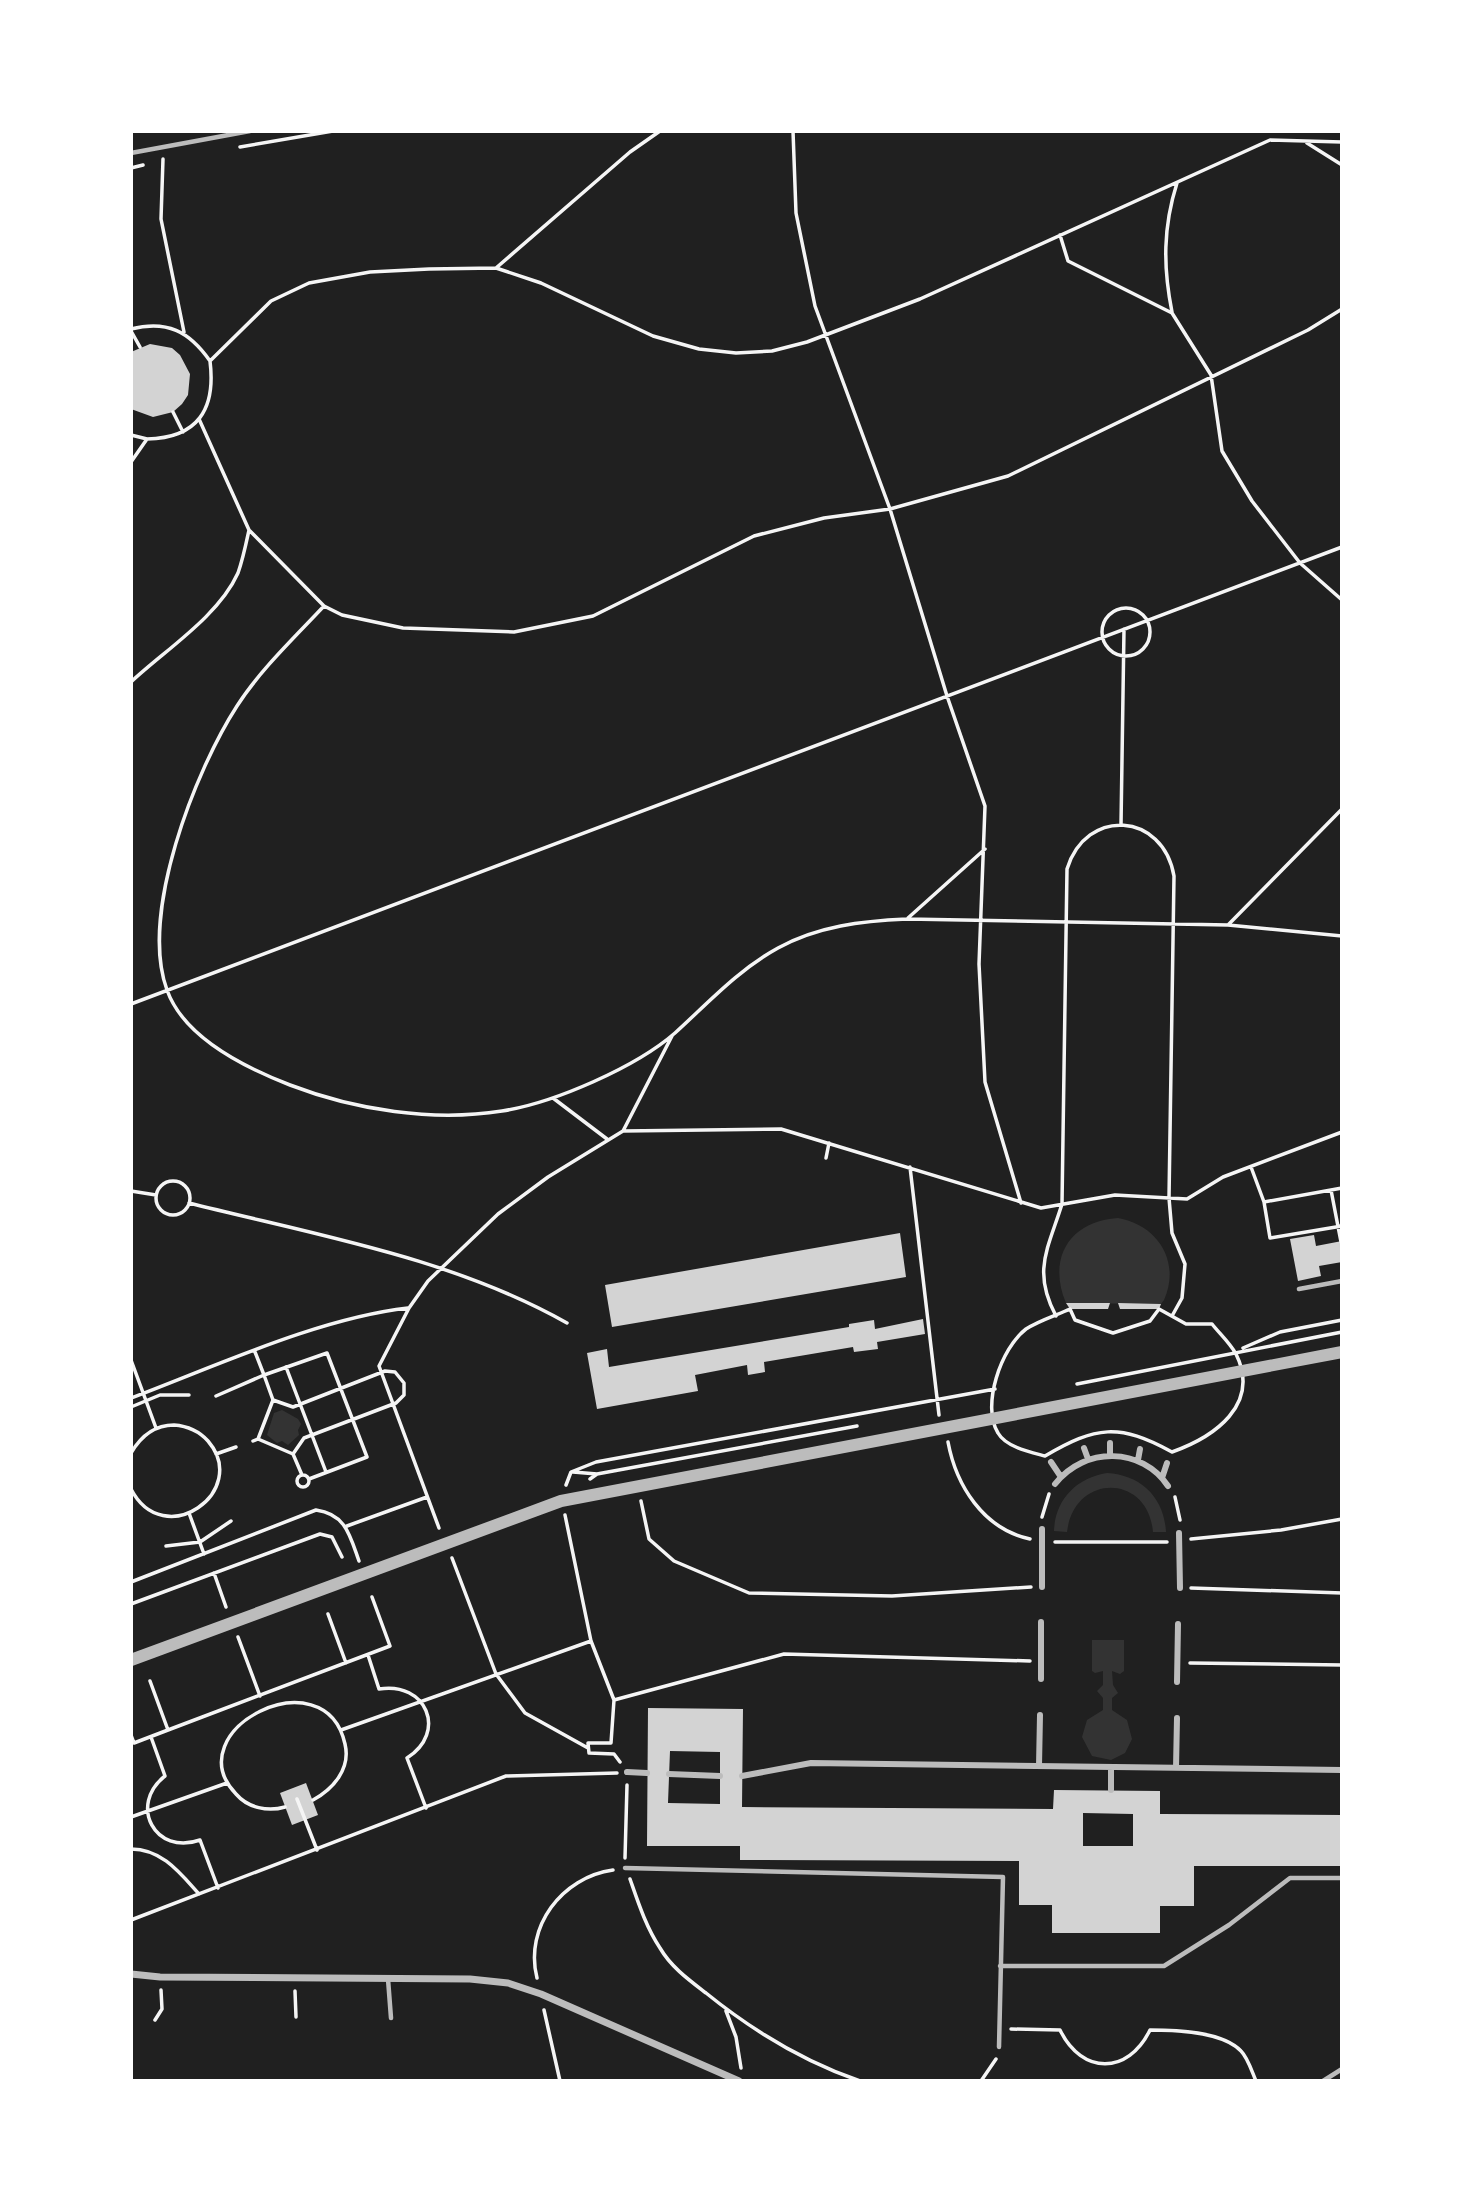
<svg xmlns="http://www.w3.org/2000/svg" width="1473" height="2212" viewBox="0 0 1473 2212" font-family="'Alegreya Sans',sans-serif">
	<rect width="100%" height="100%" fill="#111"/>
	<path fill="#202020" d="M131,131H1342V2081H131Z"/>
	<path fill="#333" d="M1118,1218C1158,1225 1181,1262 1164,1300L1161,1304L1066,1303C1047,1258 1070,1221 1118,1218Z
		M282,1410L298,1419L301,1424L298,1430L299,1435L288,1445L282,1441L277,1443L267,1435L274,1413Z
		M1107,1473C1141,1475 1164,1497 1166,1532H1153C1148,1473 1074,1473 1067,1532L1054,1531C1055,1500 1076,1478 1107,1473Z
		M1092,1640H1124V1671L1120,1674L1112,1671L1113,1685L1118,1693L1112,1698V1710L1127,1720L1132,1739L1125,1753L1111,1760L1092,1756L1082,1737L1087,1720L1103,1710V1698L1097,1691L1103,1685V1671L1095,1673L1092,1671Z"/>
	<path fill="#d3d3d3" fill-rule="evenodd" d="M150,344L172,348L180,355L190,374L188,395L182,404L173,412L153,417L131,409V352Z
		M900,1233L906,1277L612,1327L605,1285Z
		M1314,1235L1316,1246L1342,1241V1262L1319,1266L1321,1276L1298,1281L1290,1239Z
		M1066,1303H1110L1108,1309H1070Z
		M1118,1303L1161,1304L1159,1309H1120Z
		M923,1319L925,1334L877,1342L878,1349L854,1352L853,1347L764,1362L765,1372L748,1375L747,1365L695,1375L698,1391L597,1409L587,1353L607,1349L609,1367L849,1327V1324L874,1320L875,1329Z
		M648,1708L743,1709L742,1807L1053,1809L1054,1790L1160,1791V1814L1342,1815V1866H1194V1906H1160V1933H1052V1905H1019V1861L740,1860V1846H647ZM670,1751L720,1752V1804L668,1803ZM1083,1813L1133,1814V1846H1083Z
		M306,1783L318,1815L292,1825L280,1793Z"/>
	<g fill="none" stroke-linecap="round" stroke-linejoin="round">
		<path stroke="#f5f5f5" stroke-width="3.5" d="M793,131L796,213L815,306L890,509L947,696L985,806L979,964L985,1082L1021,1203
			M1307,143L1342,165
			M240,147L333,131
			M163,159L161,219L184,332
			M131,168L143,165
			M1060,235L1068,261L1172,313L1211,375L1222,451L1252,501L1300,563L1342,600
			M496,268L630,152L660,131
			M1172,312C1163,267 1163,227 1177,183
			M131,329C167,320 189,331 210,361
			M131,331L140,347
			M173,412L183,432
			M199,419L249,530L324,606L342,615L403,628L514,632L593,616L754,536L824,518L890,509L1008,476L1308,330L1342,309
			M131,435L147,439
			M131,462L147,439C198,438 216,409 210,361L271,301L309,283L370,272L429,269L496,268L541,283L653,336L699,349L736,353L772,351L807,342L920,299L1270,140L1342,142
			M324,606C295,637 260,670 237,706C195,771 139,914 167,990C184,1038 246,1068 290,1085C355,1110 433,1122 502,1111C554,1103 636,1067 675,1033C708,1003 738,970 778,948C818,926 862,921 907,919L1228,925L1342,936
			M1102 632a24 24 0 1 1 48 0a24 24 0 1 1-48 0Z
			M131,682C165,650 218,617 238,573C243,559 246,544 249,530
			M1121,825L1124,629
			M908,918L985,849
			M1228,925L1342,809
			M131,1004L1342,547
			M553,1098L607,1139
			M623,1131L672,1036
			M826,1158L829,1143
			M910,1167L939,1415
			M1251,1167L1264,1202L1270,1238L1342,1226
			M156 1198a17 17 0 1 1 34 0a17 17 0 1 1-34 0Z
			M1331,1190L1341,1242
			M131,1191L156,1195
			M1264,1202L1342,1188
			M189,1203C316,1235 452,1258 567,1323
			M1070,1309L1075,1320L1113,1333L1150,1321L1159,1309L1186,1324H1212C1219,1333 1230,1343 1236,1354C1261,1405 1214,1437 1172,1452C1119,1423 1096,1426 1045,1456C1030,1452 1006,1447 998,1433C981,1406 1001,1348 1026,1329C1038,1321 1057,1315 1070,1309Z
			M1056,1316C1032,1271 1048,1249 1062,1204L1067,869C1086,807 1163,812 1174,876L1169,1198L1172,1233L1185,1264L1182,1298L1172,1316
			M1243,1348L1280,1332L1342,1320
			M131,1360L156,1428
			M286,1367L326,1472
			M1077,1384L1342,1332
			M216,1396L264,1375L255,1352
			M131,1398C216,1366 319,1318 408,1308
			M273,1400L264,1375L327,1353L367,1457L309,1479
			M131,1407L160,1395H189
			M253,1441L258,1439L293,1454L304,1438L396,1403L404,1395V1383L395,1372L385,1371L293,1407L273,1400L258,1439
			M948,1442C956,1485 983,1529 1030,1539
			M131,1453C141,1436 154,1425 174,1425C187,1426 199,1431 208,1441C251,1491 164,1553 131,1489
			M216,1454L236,1447
			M293,1454L302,1475
			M573,1472L597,1474
			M297 1481a6 6 0 1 1 12 0a6 6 0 1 1-12 0Z
			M590,1479L597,1474L857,1426
			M566,1485L571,1472L596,1462L995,1389
			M1175,1497L1180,1520
			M641,1501L649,1539L674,1561L749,1593L892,1596L1031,1587
			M189,1513L204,1554
			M565,1515L591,1641L614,1700L611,1743H588L589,1753L614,1754L620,1762
			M1042,1517L1049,1494
			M347,1526L427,1497
			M439,1528L379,1366L409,1308L428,1281L498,1214L548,1177L623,1131L781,1129L1041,1208L1115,1195L1187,1199L1223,1177L1342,1132
			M1191,1539L1281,1530L1342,1519
			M1055,1542H1167
			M166,1546L200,1542L231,1521
			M452,1558L496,1674L525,1713L588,1748
			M214,1573L226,1607
			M131,1582L316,1510C346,1514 350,1536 359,1561
			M1191,1588L1342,1593
			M131,1604L320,1534L332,1537L342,1557
			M328,1614L346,1663
			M238,1637L260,1696
			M368,1655L379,1689C426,1681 448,1732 407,1758L426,1808
			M1190,1663L1342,1665
			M150,1681L168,1730L390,1646L372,1597
			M614,1700L784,1654L1030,1661
			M341,1730L591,1641
			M131,1735L134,1743L168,1730
			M151,1737L165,1776C128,1805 155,1856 200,1840L218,1888
			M297,1799L317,1850
			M285,1807C268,1812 248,1808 236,1794C175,1730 325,1654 345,1744C351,1769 333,1789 313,1800
			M131,1817L227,1783
			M131,1849C162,1849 180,1873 199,1894
			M625,1858L627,1785
			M630,1879C638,1902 646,1927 660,1948C671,1967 689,1980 706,1993C753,2031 802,2061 860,2081
			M131,1920L506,1776L617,1773
			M537,1978C524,1927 562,1877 613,1870
			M295,1991L296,2017
			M544,2010L560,2081
			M726,2011L736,2037L741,2068
			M155,2020L162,2009L161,1990
			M1011,2029L1060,2030C1082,2075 1128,2075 1150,2030C1175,2030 1222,2031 1241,2051C1248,2058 1252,2072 1256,2081
			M981,2081L996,2059"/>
		<path stroke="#bcbcbc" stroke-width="4.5" d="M131,153L250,131
			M1299,1289L1342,1281
			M625,1868L1003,1877L999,2047
			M1000,1966H1164L1229,1925L1290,1878H1342
			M388,1979L391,2018
			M1323,2081L1342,2069"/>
		<path stroke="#bcbcbc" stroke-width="6" d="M1084,1448L1088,1459
			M1110,1455V1443
			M1138,1460L1140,1449
			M1051,1462L1061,1477
			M1162,1478L1167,1463
			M1055,1484C1085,1446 1142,1447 1168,1486
			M1179,1533L1180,1588
			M1042,1587V1529
			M1041,1679V1622
			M1177,1682L1178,1624
			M1039,1766L1040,1715
			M1176,1768L1177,1718
			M627,1772L647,1773
			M669,1774L720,1776
			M742,1776L811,1763L1342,1770
			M1111,1790V1767"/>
		<path stroke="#bcbcbc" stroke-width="7" d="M131,1974L160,1977L470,1979L508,1983L541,1994L739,2081"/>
		<path stroke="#bcbcbc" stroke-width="12" d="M131,1660L561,1501L1342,1352"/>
	</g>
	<rect width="1473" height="2212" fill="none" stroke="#ffffff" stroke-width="266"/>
</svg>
